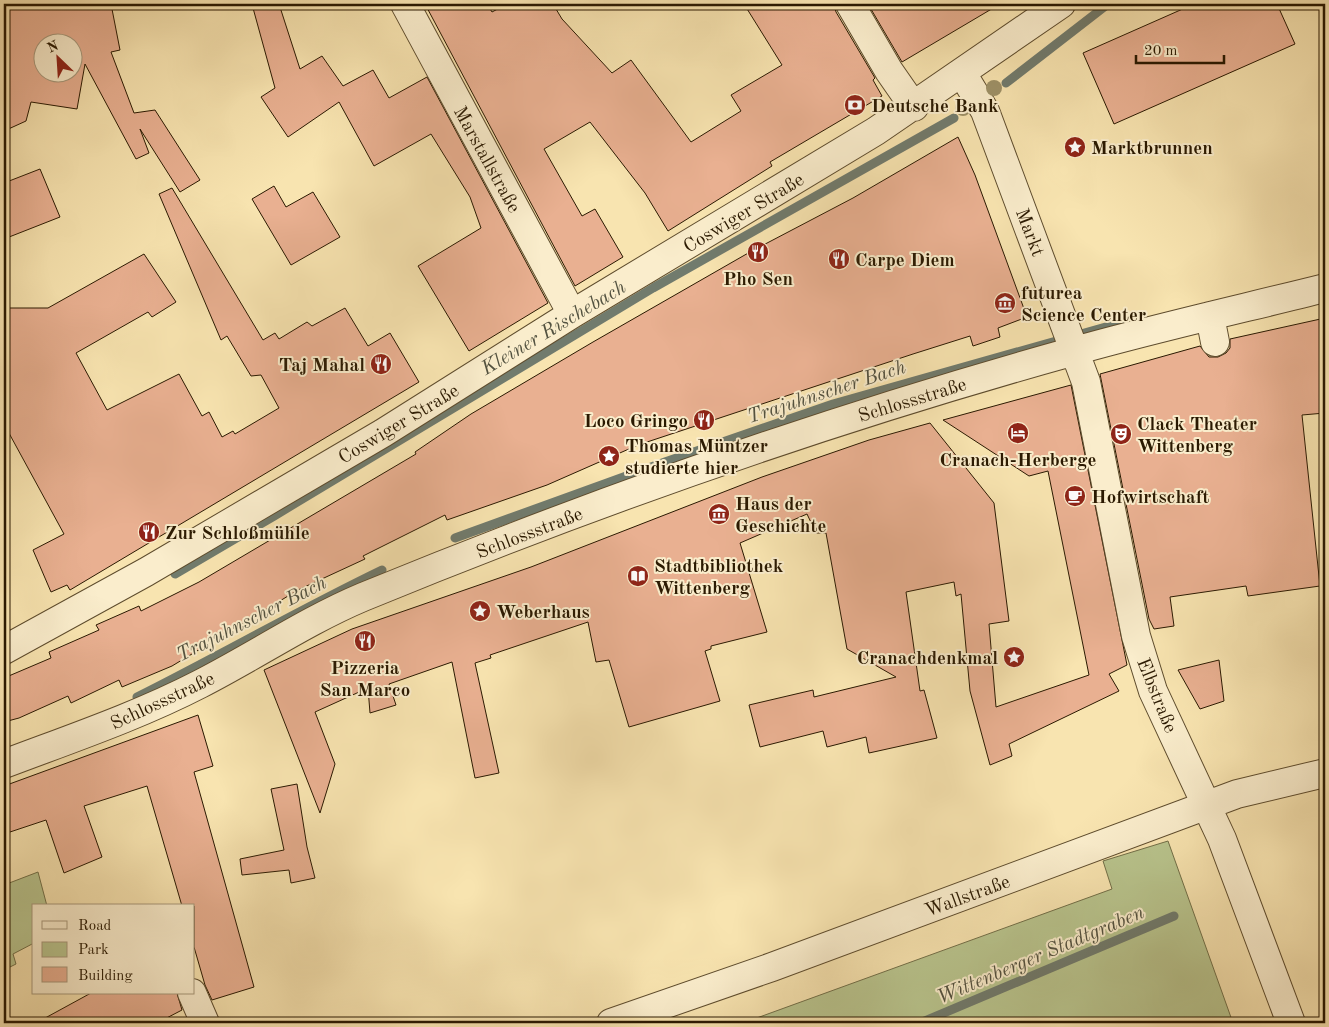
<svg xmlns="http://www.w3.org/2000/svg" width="1329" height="1027" viewBox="0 0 1329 1027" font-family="'Old Standard TT',serif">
	<rect width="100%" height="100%" fill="#f8e4b0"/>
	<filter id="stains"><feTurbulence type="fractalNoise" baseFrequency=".004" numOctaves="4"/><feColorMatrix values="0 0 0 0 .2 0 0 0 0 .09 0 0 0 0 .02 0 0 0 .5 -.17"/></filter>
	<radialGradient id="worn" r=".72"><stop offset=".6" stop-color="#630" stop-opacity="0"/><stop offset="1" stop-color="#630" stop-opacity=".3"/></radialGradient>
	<path fill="#b9c58e" stroke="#726f48" d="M1168,841L1233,1023H743L1112,889L1103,861Z
		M38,872L47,906H34V943L13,954L16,964L4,970V885Z"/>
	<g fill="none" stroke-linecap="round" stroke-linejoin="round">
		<path stroke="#717b6d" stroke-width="9" d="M1006,83L1108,4
			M455,538L665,462L833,404L1127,321
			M175,574L274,516L653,288L954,118
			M137,697C219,656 299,610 382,570
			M920,1023L1174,916"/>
	</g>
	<path fill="#e9b091" stroke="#2a1901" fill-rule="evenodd" d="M4,4H111L120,50L111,52L134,113L155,110L200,180L180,192L140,129L149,153L136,159L85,64L77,109L31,102L26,121L4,131ZM42,42H72V72H42Z
		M266,4H279L300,69L322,56L343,86L373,70L389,98L427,77L548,303L469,351L418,266L481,228L470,197L431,134L374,166L339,102L288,137L261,97L275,88L253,8Z
		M425,4H487L492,12L507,4H553L562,19L612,73L631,60L691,142L741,111L731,95L782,65L744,4H834L836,12L875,78L873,80L882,96L770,162L772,166L668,231L645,193L590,122L544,149L582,216L595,209L623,257L575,286Z
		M868,4H1000L902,62Z
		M1194,4H1277L1295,44L1114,124L1083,53Z
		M958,137L975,175L1027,317L998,328L1000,337L973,346L970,336L913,354L638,445L547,485L447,520L445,515L363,556L365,559L298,590L172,666L122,687L119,680L71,703L68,696L19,718L4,722V678L51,658L49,652L99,630L96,625L139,606L141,611L199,582L416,454L415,452L471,414L593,342L750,252L853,198Z
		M40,169L60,217L4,239V183Z
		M274,186L286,207L313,192L340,237L291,265L252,199Z
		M172,188L263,340L275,333L279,339L307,322L312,326L345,308L368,346L390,333L419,382L70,590L67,585L51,592L33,550L64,534L4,424V308H48L144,254L176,302L152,317L148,312L76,353L107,410L179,374L202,416L209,412L222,437L233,431L235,434L279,408L261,375L251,376L227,336L221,340L159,194Z
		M1325,318V413L1302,415L1320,586L1248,596L1246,586L1170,597L1174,626L1154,629L1149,619L1100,374L1200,346L1209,357H1218L1226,353L1230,348V339Z
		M1071,385L1127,665L1109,674L1119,691L1009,744L1012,756L990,765L970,691L961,594L956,596L954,582L906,592L920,691L924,690L937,738L869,753L866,737L827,747L823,731L760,747L749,705L813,690L814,697L896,677L847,649L826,533H816L807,514L740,543L767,632L711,646V649L705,651L720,701L629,727L609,660L596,662L588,622L490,655L491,658L475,663L499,773L475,778L452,662L389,684L396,705L370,713L368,688L315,712L335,764L320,813L264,670L352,629L531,567L762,477L869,440L930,423L994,503L1009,621L989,624L996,707L1089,675L1048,471L1029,476L943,420Z
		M1219,660L1224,701L1200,709L1178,670Z
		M198,715L213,766L194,772L254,987L212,1000L205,985L194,947V906H182L147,786L84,806L102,857L64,873L46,820L4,834V786Z
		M297,784L307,847L315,878L291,883L289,870L242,875L240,859L284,850L271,789Z
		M91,993H177L182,1010L157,1023H36Z"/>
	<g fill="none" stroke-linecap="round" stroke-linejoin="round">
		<g stroke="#5e4c2d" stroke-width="30">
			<path id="minor" d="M405,4L572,314
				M850,4L889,71L914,107
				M962,73L985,111L1086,382L1136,636L1153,691L1222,839L1291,1023
				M1210,316L1215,342
				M4,650L146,572L383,433L572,314L876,131L1061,4
				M4,764C70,739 138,716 200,684C255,656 306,621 363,597C594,502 830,419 1071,352C1155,328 1241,309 1325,288
				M192,993L205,1023
				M611,1023L772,967L1237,794L1325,773"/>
		</g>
		<use href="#minor" stroke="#faedcc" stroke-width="28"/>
	</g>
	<g fill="#9e9167">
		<circle cx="994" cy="88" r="8"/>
		<circle cx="963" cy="108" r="8"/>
	</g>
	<defs>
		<g id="bank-disc" transform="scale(1.125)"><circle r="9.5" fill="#8f2418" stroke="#faedcc"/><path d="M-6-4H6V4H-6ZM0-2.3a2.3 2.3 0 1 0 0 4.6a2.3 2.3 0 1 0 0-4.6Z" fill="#fff"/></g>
		<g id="sight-disc" transform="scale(1.125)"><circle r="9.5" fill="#8f2418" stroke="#faedcc"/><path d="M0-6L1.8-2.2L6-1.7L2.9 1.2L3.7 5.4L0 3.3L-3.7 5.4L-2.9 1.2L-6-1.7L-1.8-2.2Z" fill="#fff"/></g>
		<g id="restaurant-disc" transform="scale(1.125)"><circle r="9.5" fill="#8f2418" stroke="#faedcc"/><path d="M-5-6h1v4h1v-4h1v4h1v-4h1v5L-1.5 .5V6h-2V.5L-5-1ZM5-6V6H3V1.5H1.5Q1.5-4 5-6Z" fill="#fff"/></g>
		<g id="museum-disc" transform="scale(1.125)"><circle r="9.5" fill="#8f2418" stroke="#faedcc"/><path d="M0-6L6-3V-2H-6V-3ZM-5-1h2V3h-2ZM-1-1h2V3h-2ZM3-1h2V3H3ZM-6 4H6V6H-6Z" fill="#fff"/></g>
		<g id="hotel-disc" transform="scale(1.125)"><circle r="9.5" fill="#8f2418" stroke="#faedcc"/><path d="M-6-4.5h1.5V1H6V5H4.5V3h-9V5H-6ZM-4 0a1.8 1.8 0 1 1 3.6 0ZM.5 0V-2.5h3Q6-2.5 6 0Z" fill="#fff"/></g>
		<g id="theatre-disc" transform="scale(1.125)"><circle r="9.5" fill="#8f2418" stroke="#faedcc"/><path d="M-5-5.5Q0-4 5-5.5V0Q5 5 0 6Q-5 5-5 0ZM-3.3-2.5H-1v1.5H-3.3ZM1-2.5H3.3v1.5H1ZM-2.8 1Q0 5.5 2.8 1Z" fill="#fff"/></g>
		<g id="cafe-disc" transform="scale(1.125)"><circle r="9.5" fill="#8f2418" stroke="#faedcc"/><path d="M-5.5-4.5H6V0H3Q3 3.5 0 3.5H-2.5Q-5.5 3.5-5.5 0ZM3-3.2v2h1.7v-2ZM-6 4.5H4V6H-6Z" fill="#fff"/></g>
		<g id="library-disc" transform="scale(1.125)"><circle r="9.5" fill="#8f2418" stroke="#faedcc"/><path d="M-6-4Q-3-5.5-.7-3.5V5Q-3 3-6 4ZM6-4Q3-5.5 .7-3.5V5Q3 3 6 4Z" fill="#fff"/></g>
	</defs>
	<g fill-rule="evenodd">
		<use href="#bank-disc" x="855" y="105"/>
		<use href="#sight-disc" x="1075" y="147"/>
		<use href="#restaurant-disc" x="758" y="252"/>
		<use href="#restaurant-disc" x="839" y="259"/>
		<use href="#museum-disc" x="1005" y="303"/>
		<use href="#restaurant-disc" x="381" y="364"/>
		<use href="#restaurant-disc" x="704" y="420"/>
		<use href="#hotel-disc" x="1018" y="433"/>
		<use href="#theatre-disc" x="1121" y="434"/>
		<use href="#sight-disc" x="609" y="456"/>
		<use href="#cafe-disc" x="1075" y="496"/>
		<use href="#museum-disc" x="719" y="514"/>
		<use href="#restaurant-disc" x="149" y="532"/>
		<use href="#library-disc" x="638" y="576"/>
		<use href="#sight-disc" x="480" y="611"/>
		<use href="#restaurant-disc" x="365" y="641"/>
		<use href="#sight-disc" x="1014" y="657"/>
	</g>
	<g text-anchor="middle" stroke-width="4" stroke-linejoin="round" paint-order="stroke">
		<g font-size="19" font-weight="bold" fill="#2a1901" stroke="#faedcc" text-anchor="start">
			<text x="871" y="112">Deutsche Bank</text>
			<text x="1091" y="154">Marktbrunnen</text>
			<text x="855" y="266">Carpe Diem</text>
			<text x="758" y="285" text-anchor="middle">Pho Sen</text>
			<text x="1021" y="299">futurea<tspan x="1021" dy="22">Science Center</tspan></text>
			<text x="365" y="371" text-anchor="end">Taj Mahal</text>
			<text x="688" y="427" text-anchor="end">Loco Gringo</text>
			<text x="1137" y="430">Clack Theater<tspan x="1137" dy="22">Wittenberg</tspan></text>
			<text x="625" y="452">Thomas Müntzer<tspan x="625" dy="22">studierte hier</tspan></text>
			<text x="1018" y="466" text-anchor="middle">Cranach-Herberge</text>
			<text x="1091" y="503">Hofwirtschaft</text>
			<text x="735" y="510">Haus der<tspan x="735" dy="22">Geschichte</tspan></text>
			<text x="165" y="539">Zur Schloßmühle</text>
			<text x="654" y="572">Stadtbibliothek<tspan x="654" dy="22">Wittenberg</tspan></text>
			<text x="496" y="618">Weberhaus</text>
			<text x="998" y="664" text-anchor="end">Cranachdenkmal</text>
			<text x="365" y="674" text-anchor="middle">Pizzeria<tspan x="365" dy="22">San Marco</tspan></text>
		</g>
		<g font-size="19" fill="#2a1901" stroke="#faedcc">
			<text transform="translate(488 159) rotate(61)" y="7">Marstallstraße</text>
			<text transform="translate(743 212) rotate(-31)" y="7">Coswiger Straße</text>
			<text transform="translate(1031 232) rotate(69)" y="7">Markt</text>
			<text transform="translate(912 399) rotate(-17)" y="7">Schlossstraße</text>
			<text transform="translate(398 423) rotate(-31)" y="7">Coswiger Straße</text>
			<text transform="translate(529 532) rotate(-21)" y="7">Schlossstraße</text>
			<text transform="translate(1158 695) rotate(68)" y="7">Elbstraße</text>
			<text transform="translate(162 700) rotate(-25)" y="7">Schlossstraße</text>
			<text transform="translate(967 895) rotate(-20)" y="7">Wallstraße</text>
		</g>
		<g font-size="20" font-style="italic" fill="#535240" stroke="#faedcc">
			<text transform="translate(553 327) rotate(-31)" y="7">Kleiner Rischebach</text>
			<text transform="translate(826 391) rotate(-18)" y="7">Trajuhnscher Bach</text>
			<text transform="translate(251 618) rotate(-27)" y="7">Trajuhnscher Bach</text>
			<text transform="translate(1040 954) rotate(-23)" y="7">Wittenberger Stadtgraben</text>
		</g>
	</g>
	<rect width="1329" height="1027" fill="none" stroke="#f8e4b0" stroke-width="20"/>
	<rect x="5" y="5" width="1319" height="1017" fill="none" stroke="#2a1901" stroke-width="2.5"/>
	<rect x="10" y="10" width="1309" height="1007" fill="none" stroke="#2a1901"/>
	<rect x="32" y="904" width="162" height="90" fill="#faedcc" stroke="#a7987b"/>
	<rect x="42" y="921" width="25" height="8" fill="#faedcc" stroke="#a7987b"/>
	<text x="78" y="930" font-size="15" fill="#2a1901">Road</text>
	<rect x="42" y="942" width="25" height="15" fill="#b9c58e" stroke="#a7987b"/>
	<text x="78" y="954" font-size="15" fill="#2a1901">Park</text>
	<rect x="42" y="967" width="25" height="15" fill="#e9b091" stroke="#a7987b"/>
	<text x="78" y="980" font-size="15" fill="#2a1901">Building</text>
	<g transform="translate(58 58) rotate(335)"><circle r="24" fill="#faedcc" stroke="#a7987b"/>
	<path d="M0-4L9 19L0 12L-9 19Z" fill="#8f2418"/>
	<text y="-8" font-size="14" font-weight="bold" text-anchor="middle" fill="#2a1901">N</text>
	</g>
	<path d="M1136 55v8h88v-8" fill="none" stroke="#2a1901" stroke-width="2.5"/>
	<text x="1144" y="55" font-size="15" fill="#2a1901" stroke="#faedcc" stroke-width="4" paint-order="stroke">20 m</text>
	<rect width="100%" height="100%" filter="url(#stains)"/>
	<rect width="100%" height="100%" fill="url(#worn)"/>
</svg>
